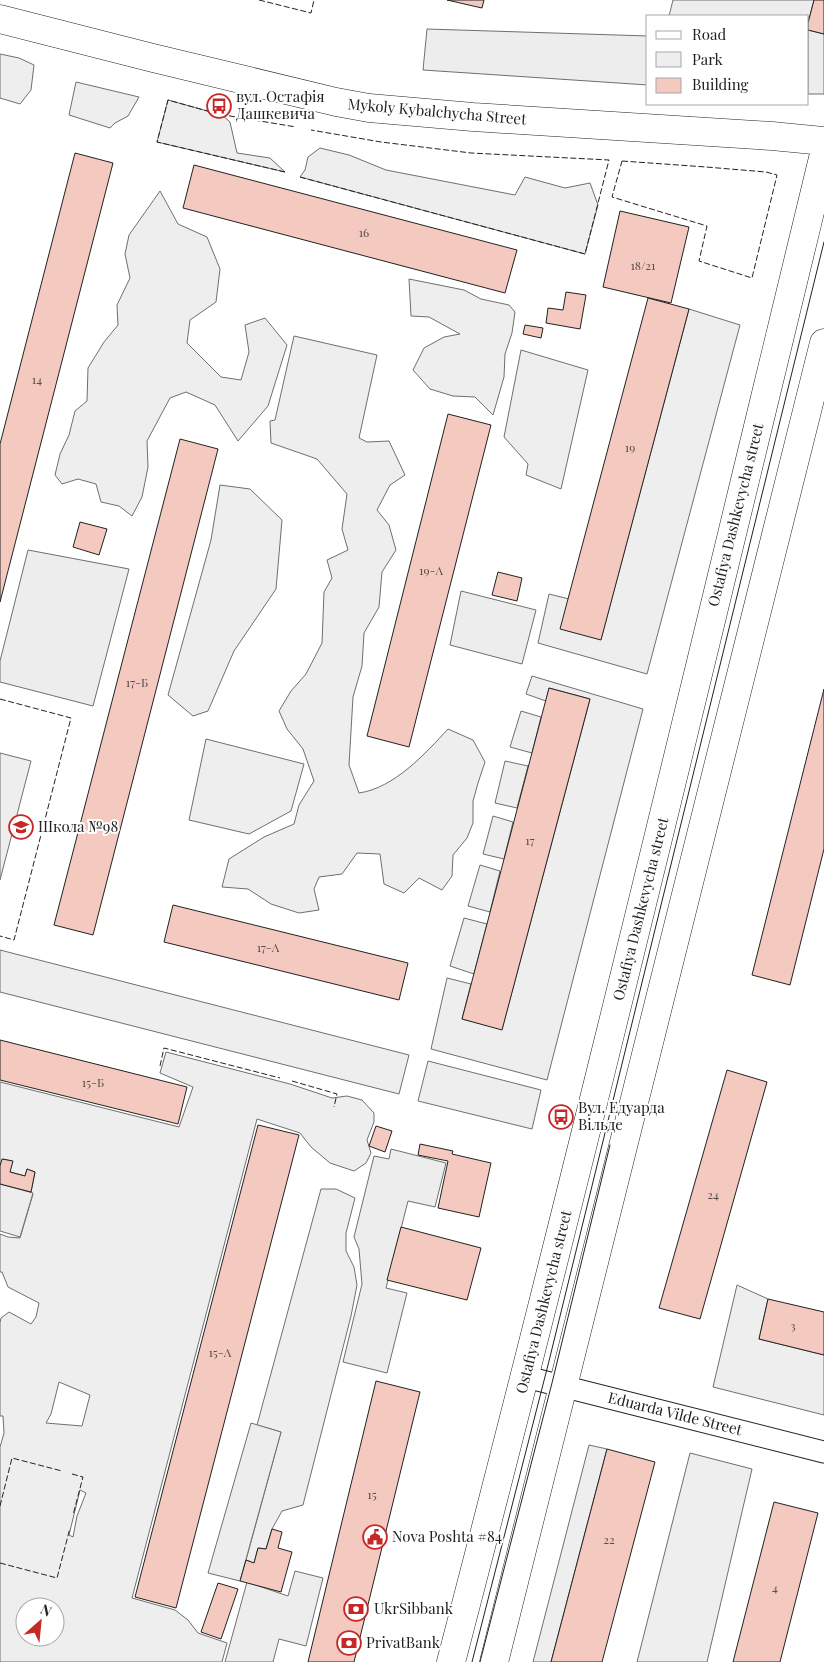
<svg xmlns="http://www.w3.org/2000/svg" width="824" height="1662" viewBox="0 0 824 1662" font-family="'Playfair Display',serif">
	<rect width="100%" height="100%" fill="#fff"/>
	<path fill="#eee" stroke="#6f6f6f" fill-rule="evenodd" d="M0,54L19,58L34,65L31,90L20,104L0,98Z
		M76,82L139,97L128,116L115,123L110,128L69,115Z
		M168,100L222,115L230,122L237,153L270,158L285,172L157,142Z
		M320,148L349,155L386,170L515,195L525,177L565,188L590,183L598,205L585,254L300,177L305,170L308,157Z
		M160,191L178,224L207,237L220,269L216,302L190,320L187,343L221,377L241,380L249,352L245,325L265,318L287,345L268,406L238,441L215,405L186,392L170,398L147,441L148,467L142,497L132,516L119,506L101,502L96,484L78,479L62,484L55,475L60,454L69,435L75,411L87,401L88,368L104,342L118,325L117,305L130,278L125,254L129,235Z
		M409,279L464,290L481,299L509,305L515,312L512,333L505,354L504,377L493,415L475,397L453,396L430,389L413,370L424,348L444,337L460,334L429,317L411,316Z
		M689,309L740,325L647,674L538,643L549,594L569,599L601,639Z
		M294,336L377,355L359,438L367,442L389,441L405,475L390,485L377,510L389,525L396,550L382,572L379,607L364,633L362,666L353,697L349,765L359,793C394,788 425,754 448,729L473,740L485,762L478,783L473,801V823L467,838L453,855L452,876L442,890L419,878L404,893L384,884L380,854L357,853L342,874L319,877L314,889L319,910L299,913L271,904L248,889L222,887L229,859L264,837L294,824L299,805L314,781L303,749L287,729L279,711L291,691L306,674L322,643L324,592L332,578L327,560L348,550L342,529L347,494L317,459L271,443L270,421L275,420Z
		M521,350L588,370L561,489L526,475L528,464L504,437Z
		M220,485L250,489L282,520L276,589L234,651L208,711L193,716L168,695L211,540Z
		M532,676L643,709L547,1080L431,1049L447,978L471,984L462,1019L502,1029L590,699L549,688L546,701L526,694Z
		M521,711L541,717L532,753L510,747Z
		M206,739L304,764L291,811L249,834L189,820Z
		M0,753L31,761L0,880Z
		M505,761L528,766L517,808L495,803Z
		M493,816L513,822L504,859L483,854Z
		M480,865L500,871L490,912L468,906Z
		M464,918L487,924L474,974L450,966Z
		M0,950L409,1055L399,1094L0,992Z
		M166,1052L290,1084L332,1098L347,1096L362,1100L374,1113V1122L367,1140L371,1153L366,1163L354,1171L330,1163L311,1147L300,1133L257,1119L132,1598L175,1610L188,1620L198,1633L227,1643L222,1662H0V1447L4,1433L3,1416H0V1323L1,1318L9,1312L31,1324L36,1317L39,1303L8,1287L2,1272H0V1234L8,1237L20,1238L33,1194L31,1192L35,1172L27,1169L25,1176L10,1172L12,1161L3,1159L0,1166V1082L179,1127L193,1087L160,1073ZM59,1382L90,1395L82,1426L46,1423L51,1414ZM80,1490L86,1493L77,1516L73,1537L69,1535ZM25,1607H55V1637H25Z
		M428,1061L541,1090L532,1129L418,1101Z
		M321,1189H336L355,1198L346,1233V1251L354,1267L357,1285L351,1316L303,1505L282,1511L272,1529L266,1549L258,1548L254,1563L246,1560L281,1432L257,1425Z
		M737,1285L768,1299L759,1339L824,1355V1415L713,1387Z
		M589,1445L607,1449L551,1662H533Z
		M690,1453L752,1469L707,1662H637Z"/>
	<path fill="#ededed" stroke="#6f6f6f" d="M673,0H814L808,23V16H669Z
		M427,29L648,36V85L423,70Z
		M808,30L824,34V94H808Z
		M28,550L129,569L93,706L0,682V661Z
		M461,591L536,610L522,664L450,645Z
		M391,1149L446,1163L435,1207L408,1201L386,1288L407,1293L387,1373L343,1362L362,1284L359,1249L354,1237L374,1156L389,1159Z
		M0,1184L33,1193L20,1237L0,1231Z
		M251,1423L281,1432L240,1581L208,1573Z
		M295,1571L323,1578L306,1646L279,1639L273,1662H225L247,1582L288,1596Z"/>
	<path fill="#f3c9c0" stroke="#222" d="M447,0H484L482,8Z
		M814,0H824V34L808,30V23Z
		M75,153L113,163L0,602V444Z
		M194,165L517,250L505,293L183,208Z
		M620,211L689,227L671,303L603,287Z
		M566,292L586,295L580,329L546,323L548,308L563,310Z
		M648,298L689,309L601,640L560,629Z
		M525,325L543,328L541,338L523,334Z
		M448,414L491,425L409,747L367,736Z
		M180,439L218,449L93,935L54,925Z
		M80,522L107,529L99,555L73,547Z
		M498,572L522,578L517,601L492,595Z
		M549,688L590,699L502,1030L462,1019Z
		M824,689V849L790,985L752,975Z
		M173,905L408,963L399,1000L164,942Z
		M0,1040L187,1087L178,1124L0,1080Z
		M727,1070L767,1082L700,1319L659,1308Z
		M258,1125L299,1135L176,1608L135,1597Z
		M376,1126L392,1131L385,1152L369,1146Z
		M420,1144L453,1151L452,1154L491,1163L479,1217L438,1208L448,1161L418,1155Z
		M2,1159L13,1161L10,1172L25,1176L27,1169L35,1172L31,1192L0,1184V1166Z
		M401,1227L481,1248L467,1300L387,1280Z
		M768,1299L824,1312V1355L759,1339Z
		M376,1381L420,1392L354,1662H308Z
		M607,1449L655,1462L602,1662H551Z
		M774,1502L818,1513L780,1662H733Z
		M272,1529L282,1532L278,1548L292,1552L281,1592L240,1581L246,1560L254,1563L258,1548L266,1549Z
		M218,1583L238,1589L221,1639L201,1632Z"/>
	<g fill="none" stroke-linecap="round" stroke-linejoin="round">
		<g stroke="#222" stroke-width="23">
			<path id="street" d="M526,1377L824,1452"/>
		</g>
		<g stroke="#222" stroke-width="29">
			<path id="secondary" d="M0,19L153,58L336,102L369,108L473,117L772,136L824,141
				M451,1662C582,1161 702,657 824,154
				M494,1662L824,343"/>
		</g>
		<use href="#street" stroke="#fff" stroke-width="21"/>
		<use href="#secondary" stroke="#fff" stroke-width="28"/>
		<path stroke="#222" stroke-width="1" d="M472,1662L548,1365L824,242
			M480,1662L552,1383L610,1145"/>
		<path stroke="#222" stroke-width="1" stroke-dasharray="6 2.5" stroke-linecap="butt" d="M259,0L311,13L314,0
			M622,161L706,167L766,172L777,175L752,278L699,261L707,226L612,197Z
			M285,172L157,142L168,100L218,114L296,127
			M300,177L585,254L609,160L471,153L381,142L311,130
			M0,699L71,718L14,940L0,936
			M160,1066L164,1048L280,1078
			M292,1081L337,1094L334,1107
			M72,1474L83,1477L73,1515
			M0,1506L12,1458L62,1471
			M0,1563L57,1578L70,1528"/>
	</g>
	<defs>
		<g id="bus-ring" transform="scale(1.25)"><circle r="9.5" fill="#fff" stroke="#c62828" stroke-width="1.5"/><path d="M-5-6H5V4H4V6H2V4H-2V6H-4V4H-5ZM-3.5-4V0h7V-4ZM-3.5 1.2v1.5H-2V1.2ZM2 1.2v1.5H3.5V1.2Z" fill="#c62828"/></g>
		<g id="school-ring" transform="scale(1.25)"><circle r="9.5" fill="#fff" stroke="#c62828" stroke-width="1.5"/><path d="M0-5L7-2L0 1L-7-2ZM-4 1L0 2.5L4 1V4Q0 6-4 4Z" fill="#c62828"/></g>
		<g id="civic-ring" transform="scale(1.25)"><circle r="9.5" fill="#fff" stroke="#c62828" stroke-width="1.5"/><path d="M-.6-6.5H3V-4.5H.6V-3L4-1V1h2V6H-6V1h2V-1L-.6-3ZM-1.2 2.5V6h2.4V2.5Z" fill="#c62828"/></g>
		<g id="bank-ring" transform="scale(1.25)"><circle r="9.5" fill="#fff" stroke="#c62828" stroke-width="1.5"/><path d="M-6-4H6V4H-6ZM0-2.3a2.3 2.3 0 1 0 0 4.6a2.3 2.3 0 1 0 0-4.6Z" fill="#c62828"/></g>
	</defs>
	<g fill-rule="evenodd">
		<use href="#bus-ring" x="219" y="106"/>
		<use href="#school-ring" x="21" y="827"/>
		<use href="#bus-ring" x="561" y="1117"/>
		<use href="#civic-ring" x="375" y="1537"/>
		<use href="#bank-ring" x="356" y="1609"/>
		<use href="#bank-ring" x="349" y="1643"/>
	</g>
	<g text-anchor="middle" stroke-width="4" stroke-linejoin="round" paint-order="stroke">
		<g font-size="12" fill="#564c4a">
			<text x="364" y="237">16</text>
			<text x="643" y="270">18/21</text>
			<text x="37" y="384">14</text>
			<text x="630" y="452">19</text>
			<text x="431" y="575">19-А</text>
			<text x="137" y="687">17-Б</text>
			<text x="530" y="845">17</text>
			<text x="268" y="952">17-А</text>
			<text x="93" y="1087">15-Б</text>
			<text x="713" y="1199">24</text>
			<text x="793" y="1330">3</text>
			<text x="220" y="1357">15-А</text>
			<text x="372" y="1499">15</text>
			<text x="609" y="1544">22</text>
			<text x="775" y="1592">4</text>
		</g>
		<g font-size="15" fill="#222" stroke="#fff" text-anchor="start">
			<text x="236" y="102">вул. Остафія<tspan x="236" dy="17">Дашкевича</tspan></text>
			<text x="38" y="832">Школа №98</text>
			<text x="578" y="1113">Вул. Едуарда<tspan x="578" dy="17">Вільде</tspan></text>
			<text x="392" y="1542">Nova Poshta #84</text>
			<text x="374" y="1614">UkrSibbank</text>
			<text x="366" y="1648">PrivatBank</text>
		</g>
		<g font-size="15" fill="#222" stroke="#fff">
			<text transform="translate(437 112) rotate(5)" y="5">Mykoly Kybalchycha Street</text>
			<text transform="translate(736 515) rotate(-76)" y="5">Ostafiya Dashkevycha street</text>
			<text transform="translate(641 909) rotate(-76)" y="5">Ostafiya Dashkevycha street</text>
			<text transform="translate(544 1302) rotate(-76)" y="5">Ostafiya Dashkevycha street</text>
			<text transform="translate(675 1414) rotate(14)" y="5">Eduarda Vilde Street</text>
		</g>
	</g>
	<rect x="646" y="15" width="162" height="90" fill="#ffffff" stroke="#a7a7a7"/>
	<rect x="656" y="31" width="25" height="8" fill="#ffffff" stroke="#a7a7a7"/>
	<text x="692" y="40" font-size="15" fill="#222222">Road</text>
	<rect x="656" y="52" width="25" height="15" fill="#eeeeee" stroke="#a7a7a7"/>
	<text x="692" y="65" font-size="15" fill="#222222">Park</text>
	<rect x="656" y="78" width="25" height="15" fill="#f3c9c0" stroke="#a7a7a7"/>
	<text x="692" y="90" font-size="15" fill="#222222">Building</text>
	<g transform="translate(40 1622) rotate(27)"><circle r="24" fill="#ffffff" stroke="#a7a7a7"/>
	<path d="M0-4L9 19L0 12L-9 19Z" fill="#c62828"/>
	<text y="-8" font-size="14" font-weight="bold" text-anchor="middle" fill="#222222">N</text>
	</g>
</svg>
